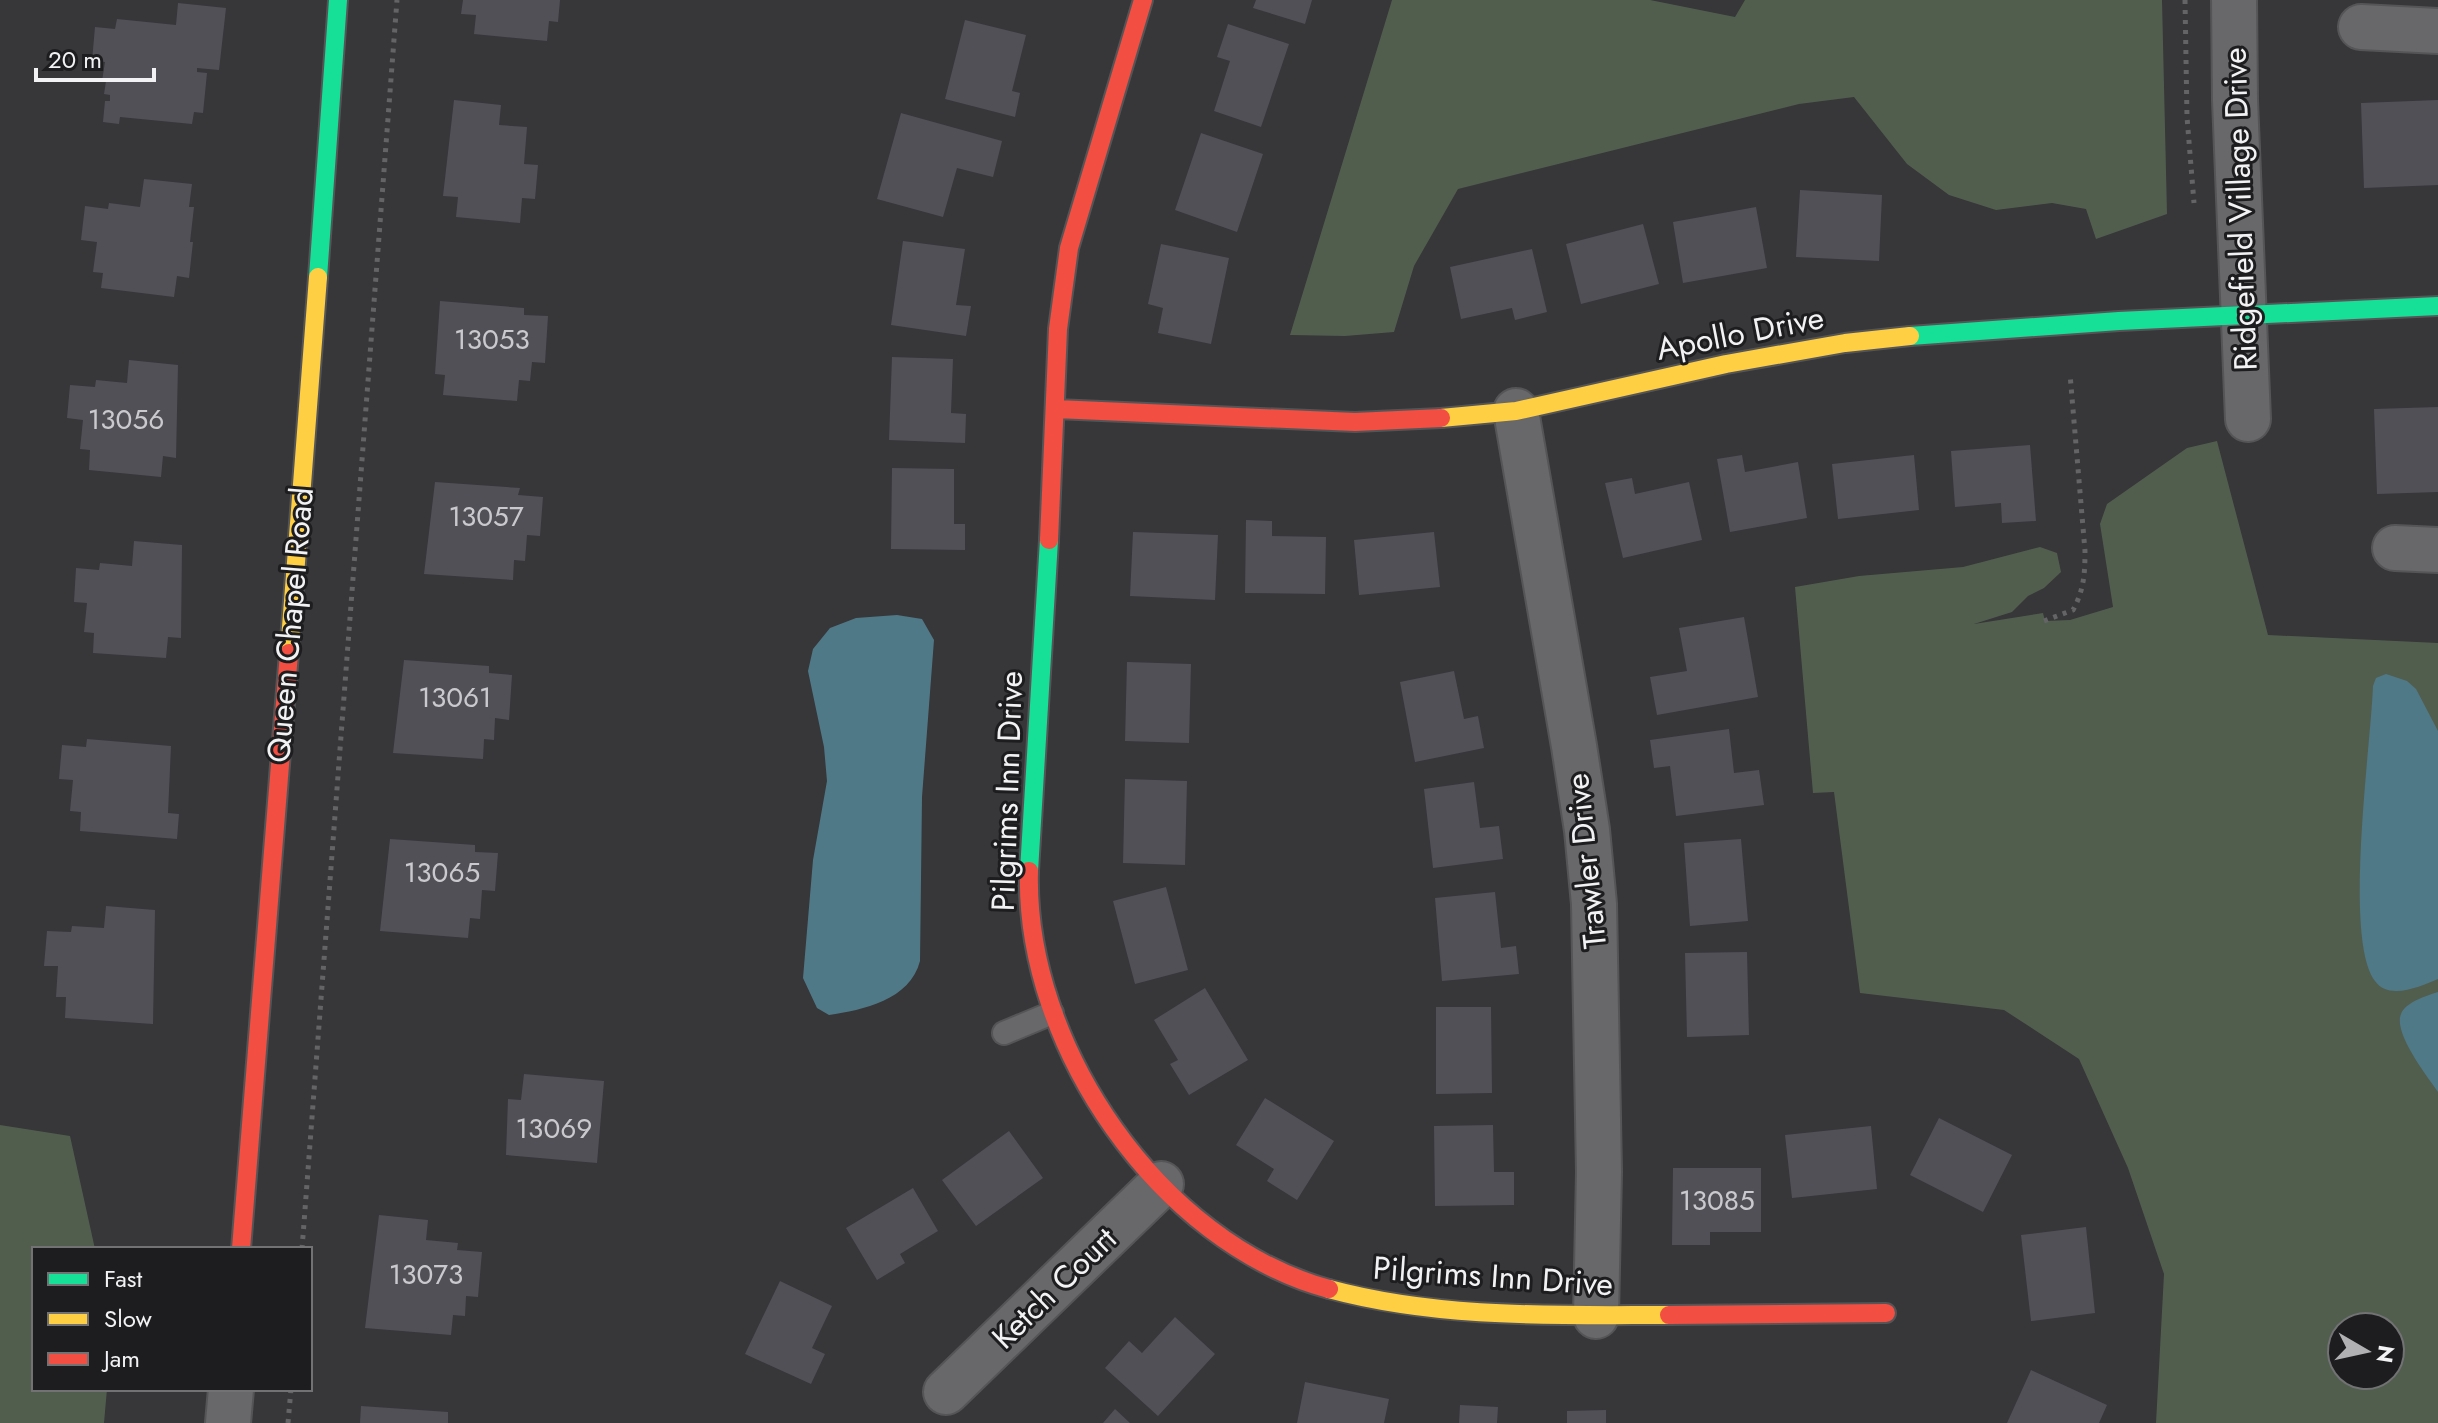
<svg xmlns="http://www.w3.org/2000/svg" width="2438" height="1423" viewBox="0 0 2438 1423" font-family="Jost,sans-serif">
	<rect width="100%" height="100%" fill="#373639"/>
	<path fill="#515e4e" fill-rule="evenodd" d="M1392,0H1650L1735,17L1745,0H2162L2167,214L2096,239L2086,209L2052,203L1996,210L1949,195L1907,164L1854,97L1799,104L1458,189L1414,266L1394,332L1345,336L1290,335Z
		M2217,441L2268,635L2438,643V1423H2156L2164,1274L2128,1168L2079,1059L2004,1010L1860,993L1834,792L1813,793L1795,587L1859,576L1963,567L2040,547L2057,553L2061,572L2044,588L2028,596L2012,612L1974,624L2043,613L2045,621L2070,620L2113,607L2100,524L2107,504L2187,448ZM2342,1327H2390V1375H2342Z
		M0,1125L70,1136L95,1249H34V1389H107L104,1423H0Z"/>
	<path fill="#507987" d="M897,615L922,619L934,640L922,797L920,961C910,1000 863,1010 829,1015L817,1008L803,978L813,860L827,781L824,747L808,671L813,649L830,628L856,618Z
		M2386,674L2407,681L2416,689L2438,731V979C2421,986 2389,1001 2375,981C2343,939 2371,745 2373,686L2376,678Z
		M2438,992V1092C2427,1076 2393,1033 2401,1014C2406,1002 2426,996 2438,992Z"/>
	<path fill="#515057" d="M463,0H560L558,22L549,21L547,41L474,34L476,15L461,14Z
		M1256,0H1312L1305,24L1253,8Z
		M178,3L226,8L219,70L197,68V72L207,73L203,113L194,112L192,124L120,117L119,124L103,122L105,101H110V95L104,94L106,81H102L105,62L92,61L95,27L115,29L117,19L176,25Z
		M965,20L1026,35L1012,91L1020,93L1015,117L945,99Z
		M1228,24L1289,44L1261,127L1214,111L1230,61L1217,57Z
		M454,100L501,105L499,125L527,127L524,164L538,165L535,199L522,198L520,223L456,217L458,197L443,196Z
		M2438,100V185L2364,188L2361,103Z
		M901,113L1002,141L993,177L957,168L943,217L877,199Z
		M1201,133L1263,154L1237,232L1175,210Z
		M144,179L192,184L189,207H194L190,242H193L189,278L177,276L174,297L101,288L103,273L93,272L97,242L81,240L85,206L108,209L109,203L140,207Z
		M1800,190L1882,195L1879,261L1796,257Z
		M1756,207L1767,268L1683,283L1673,222Z
		M1643,224L1659,284L1581,304L1566,244Z
		M903,241L965,249L956,305L971,306L966,336L891,325Z
		M1161,244L1229,258L1211,344L1158,333L1163,308L1148,304Z
		M1532,249L1547,312L1515,320L1512,308L1461,319L1450,267Z
		M440,301L524,308V315L548,316L545,363L532,362L530,381L519,380L517,401L443,395L445,375L435,374Z
		M892,357L953,359L951,413L966,414L965,443L889,440Z
		M129,360L178,365L176,458L163,456L161,477L89,470L90,450L80,449L83,420L67,418L70,385L95,387L96,380L127,383Z
		M2438,407V492L2377,494L2374,409Z
		M2030,445L2036,521L2002,523L2001,503L1955,507L1951,451Z
		M1742,455L1745,472L1798,462L1807,518L1730,532L1717,459Z
		M1914,455L1919,510L1838,519L1832,464Z
		M892,468L954,469V524H965V550L891,549Z
		M1632,478L1635,494L1689,482L1702,540L1623,558L1605,483Z
		M435,482L520,488L518,495L543,497L540,536L527,535L525,561L514,560L513,580L424,574Z
		M1246,520L1272,521V536L1326,537L1325,594L1245,593Z
		M1133,532L1218,535L1215,600L1130,596Z
		M1434,532L1440,587L1359,595L1354,540Z
		M134,541L182,545L181,638L168,637L166,658L93,653L94,633L84,632L87,603L74,602L76,568L99,570L100,563L132,566Z
		M1744,617L1758,697L1657,715L1650,677L1687,671L1679,628Z
		M404,660L489,666V673L512,675L509,720L495,718L494,740L484,739L483,759L393,753Z
		M1127,662L1191,664L1189,743L1125,741Z
		M1454,671L1464,719L1478,716L1484,748L1415,762L1400,682Z
		M1729,729L1734,773L1759,770L1764,805L1676,816L1670,766L1654,768L1650,740Z
		M87,739L171,746L168,813L179,814L177,839L80,831L81,812L70,811L73,780L59,779L62,745L86,747Z
		M1125,779L1187,781L1185,865L1123,863Z
		M1474,782L1480,828L1499,826L1503,859L1433,868L1424,789Z
		M390,839L475,845V852L498,853L495,891L482,890L480,919L470,918L468,938L380,931Z
		M1741,839L1748,921L1690,926L1684,843Z
		M1166,887L1188,970L1135,984L1113,901Z
		M1495,892L1501,948L1516,946L1519,974L1442,981L1435,898Z
		M106,906L155,910L153,1024L65,1018L66,997H56L58,966H44L47,931L71,932L72,926L104,928Z
		M1747,952L1749,1035L1687,1037L1685,953Z
		M1205,988L1248,1060L1189,1095L1170,1064L1178,1060L1154,1020Z
		M1436,1007H1491L1492,1093L1436,1094Z
		M524,1074L604,1081L597,1163L506,1155L508,1099L521,1100Z
		M1265,1098L1334,1141L1297,1200L1267,1181L1274,1169L1236,1145Z
		M1939,1118L2012,1155L1983,1212L1910,1175Z
		M1493,1125L1494,1172H1514V1205L1435,1206L1434,1126Z
		M1871,1126L1877,1189L1792,1198L1785,1135Z
		M1009,1131L1043,1178L976,1226L942,1180Z
		M1673,1168H1761V1232H1710V1245H1672Z
		M913,1188L938,1231L900,1254L905,1263L877,1280L846,1228Z
		M379,1215L428,1220L426,1240L458,1243L457,1250L482,1252L478,1297L466,1296L465,1316L453,1315L451,1335L365,1328Z
		M2086,1227L2095,1313L2031,1321L2021,1235Z
		M780,1281L832,1306L812,1348L825,1354L811,1384L745,1354Z
		M1175,1317L1215,1354L1158,1416L1105,1368L1129,1341L1142,1353Z
		M2031,1370L2107,1405L2099,1423H2007Z
		M1305,1382L1389,1399L1384,1423H1297Z
		M1460,1405L1498,1407L1497,1423H1459Z
		M361,1406L448,1412V1423H360Z
		M1115,1409L1130,1423H1103Z
		M1606,1410V1423H1567V1411Z"/>
	<g fill="none" stroke-linecap="round" stroke-linejoin="round">
		<g stroke="#555557" stroke-width="26">
			<path id="lane" d="M1004,1033L1052,1013"/>
		</g>
		<g stroke="#555557" stroke-width="48">
			<path id="street" d="M2234,0L2235,100L2248,419
				M2361,27L2438,31
				M1516,411L1574,746L1587,830L1594,904L1599,1172L1596,1316
				M2395,548L2438,550
				M946,1392L1161,1184
				M228,1423L231,1389"/>
		</g>
		<g stroke="#555557" stroke-width="22">
			<path id="fast" d="M318,277L338,0
				M1910,336L2119,321L2438,306
				M1029,871L1049,540"/>
		</g>
		<g stroke="#555557" stroke-width="22">
			<path id="slow" d="M1441,418L1516,411L1726,364L1845,343L1910,336
				M289,653L318,277
				M1329,1289C1440,1319 1555,1315 1669,1315"/>
		</g>
		<g stroke="#555557" stroke-width="22">
			<path id="jam" d="M1056,409L1355,422L1441,418
				M1049,540L1058,329L1069,248L1143,0
				M1029,871C1024,1044 1159,1243 1329,1289
				M241,1249L289,653
				M1669,1315L1886,1313"/>
		</g>
		<path stroke="#646466" stroke-width="5" stroke-dasharray="4 6" stroke-linecap="butt" d="M2185,0L2187,117L2194,203
			M2044,621L2073,610C2084,590 2085,573 2085,551L2070,374
			M302,1249L397,0
			M288,1423L291,1389"/>
		<use href="#lane" stroke="#68676a" stroke-width="22"/>
		<use href="#street" stroke="#68676a" stroke-width="44"/>
		<use href="#fast" stroke="#16e098" stroke-width="18"/>
		<use href="#slow" stroke="#ffcf43" stroke-width="18"/>
		<use href="#jam" stroke="#f24e42" stroke-width="18"/>
	</g>
	<g text-anchor="middle" stroke-width="6" stroke-linejoin="round" paint-order="stroke">
		<g font-size="28" fill="#cacace">
			<text x="492" y="349">13053</text>
			<text x="126" y="429">13056</text>
			<text x="486" y="526">13057</text>
			<text x="455" y="707">13061</text>
			<text x="442" y="882">13065</text>
			<text x="554" y="1138">13069</text>
			<text x="1717" y="1210">13085</text>
			<text x="426" y="1284">13073</text>
		</g>
		<g font-size="32" fill="#f2f2f5" stroke="#1d1d1f">
			<text transform="translate(2240 209) rotate(-92)" y="11">Ridgefield Village Drive</text>
			<text transform="translate(1740 333) rotate(-11)" y="11">Apollo Drive</text>
			<text transform="translate(290 625) rotate(-85)" y="11">Queen Chapel Road</text>
			<text transform="translate(1007 791) rotate(-88)" y="11">Pilgrims Inn Drive</text>
			<text transform="translate(1586 861) rotate(-96)" y="11">Trawler Drive</text>
			<text transform="translate(1493 1276) rotate(4)" y="11">Pilgrims Inn Drive</text>
			<text transform="translate(1054 1288) rotate(-44)" y="11">Ketch Court</text>
		</g>
	</g>
	<rect x="32" y="1247" width="280" height="144" fill="#1d1d1f" stroke="#727275" stroke-width="2"/>
	<rect x="48" y="1273" width="40" height="12" fill="#16e098" stroke="#727275" stroke-width="2"/>
	<text x="104" y="1287" font-size="24" fill="#f2f2f5">Fast</text>
	<rect x="48" y="1313" width="40" height="12" fill="#ffcf43" stroke="#727275" stroke-width="2"/>
	<text x="104" y="1327" font-size="24" fill="#f2f2f5">Slow</text>
	<rect x="48" y="1353" width="40" height="12" fill="#f24e42" stroke="#727275" stroke-width="2"/>
	<text x="104" y="1367" font-size="24" fill="#f2f2f5">Jam</text>
	<g transform="translate(2366 1351) rotate(99)"><circle r="38" fill="#1d1d1f" stroke="#727275" stroke-width="2"/>
	<path d="M0-6L14 30L0 20L-14 30Z" fill="#b1b0b3"/>
	<text y="-12" font-size="22" font-weight="bold" text-anchor="middle" fill="#f2f2f5">N</text>
	</g>
	<path d="M36 68v12h118v-12" fill="none" stroke="#f2f2f5" stroke-width="4"/>
	<text x="48" y="68" font-size="24" fill="#f2f2f5" stroke="#1d1d1f" stroke-width="6" paint-order="stroke">20 m</text>
</svg>
